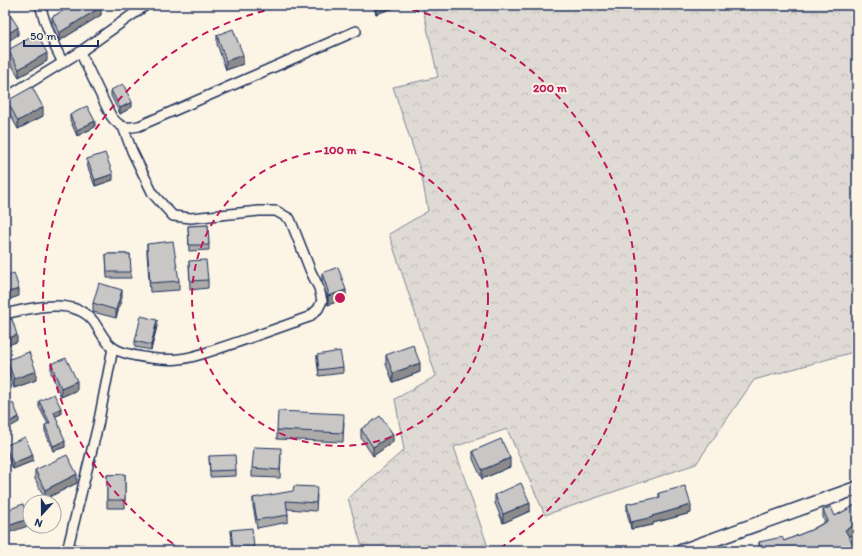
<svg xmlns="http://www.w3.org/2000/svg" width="862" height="556" viewBox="0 0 862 556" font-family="Itim,sans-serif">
	<defs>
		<pattern id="forest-crowns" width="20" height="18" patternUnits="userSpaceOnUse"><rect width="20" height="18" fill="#dfdbd4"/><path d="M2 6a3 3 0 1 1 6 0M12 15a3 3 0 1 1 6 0" fill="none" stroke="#bfbcb8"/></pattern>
	</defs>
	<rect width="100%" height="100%" fill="#fcf5e5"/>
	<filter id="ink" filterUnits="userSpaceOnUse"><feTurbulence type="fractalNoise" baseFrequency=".025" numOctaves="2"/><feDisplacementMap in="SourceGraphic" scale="8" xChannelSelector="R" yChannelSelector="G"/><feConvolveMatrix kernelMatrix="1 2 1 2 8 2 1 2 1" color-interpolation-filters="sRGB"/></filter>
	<g filter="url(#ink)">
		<path fill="url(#forest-crowns)" stroke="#7d8599" d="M422,5H857V351L754,380L696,464L545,515L507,429L454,447L488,547L472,551H363L348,498L404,450L395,399L436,376L389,234L428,211L421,172L393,87L438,77Z"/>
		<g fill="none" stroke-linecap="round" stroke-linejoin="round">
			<g stroke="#1b2f5e" stroke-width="12">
				<path id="street" d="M40,5C46,27 52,42 63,63
					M80,52L111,116C119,127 125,129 139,126L356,31
					M5,98L80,52L146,5
					M5,314C30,308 75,296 94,322C102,334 107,347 122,352C137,357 163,361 179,359C192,358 205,353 217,349C248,339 278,328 309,317L318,309L322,301L319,288L311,272L290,219L276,211H259L191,218L173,216L153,194L132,151L123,127
					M67,551L98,425L113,348"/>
			</g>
			<g stroke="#1b2f5e" stroke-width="16">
				<path id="secondary" d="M682,551L857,488"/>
			</g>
			<use href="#street" stroke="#fcf5e5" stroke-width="9"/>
			<use href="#secondary" stroke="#fcf5e5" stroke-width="13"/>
		</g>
		<path fill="#acabaa" stroke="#1b2f5e" d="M63,5H100L101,15L59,41L52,25V17L63,11Z
			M373,5H402L376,14Z
			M217,35L243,64L226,70L217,44Z
			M8,50L47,61L19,77L8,59Z
			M111,90L132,107L120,114L111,96Z
			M7,101L43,116L18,129L7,109Z
			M70,115L95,127L77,136L70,120Z
			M87,159L113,180L95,186L87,165Z
			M208,225L209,250L189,251L188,226Z
			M147,244L179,281V290L150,292L147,253Z
			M106,254H130L131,278H107Z
			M189,261L208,280V288L190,290Z
			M322,273L346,298L328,305V299L322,282Z
			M122,298L116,318L93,312V303Z
			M157,326L151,350L135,347V341Z
			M317,355L343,367V373L319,376L317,361Z
			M386,355L420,372L393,382L386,364Z
			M7,360L36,380L14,388L7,369Z
			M51,364L77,390L61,397L51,373Z
			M39,401L61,414L55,416L65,447L53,451L45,431V425L48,424L39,407Z
			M344,422L343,442L277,439V430Z
			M361,429L393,442L373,456L361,438Z
			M5,446L33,461L13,469L5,451Z
			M473,451L510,467L482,479L473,459Z
			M209,456L236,470V476L210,477Z
			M281,457L280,478L252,477V468Z
			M35,470L77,483L45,499L35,479Z
			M125,474V508H107V475Z
			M659,493L691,513L653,523V525L631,529L627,512V504L659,498Z
			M317,495L316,511L287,509L288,515V522L257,528L253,506V498Z
			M495,495L530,511L503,523L495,503Z
			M857,504V532L849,537L759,551V542L784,541L811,530L825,522L823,518V510L835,516Z
			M231,530L254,547V551H233Z"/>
		<path fill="#8c8b8b" stroke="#1b2f5e" d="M376,5H402L376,14Z
			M101,7V15L59,41V33Z
			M18,27V35L5,43V36Z
			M47,53V61L19,77V69Z
			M243,55V64L226,70V61Z
			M132,102V107L120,114V108Z
			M43,107V116L18,129V121Z
			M95,121V127L77,136V130Z
			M113,174V180L95,186V180Z
			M19,289V296L5,301V293Z
			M122,290V298L116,318V310Z
			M346,290V298L328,305V296Z
			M157,320V326L151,350V345Z
			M17,335V342L5,346V339Z
			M420,363V372L393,382V373Z
			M36,371V380L14,388V379Z
			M77,381V390L61,397V388Z
			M61,408V414L54,417V412Z
			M19,417V422L5,430V424Z
			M393,434V442L373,456V447Z
			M65,441V447L53,451V446Z
			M33,455V461L13,469V463Z
			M510,458V467L482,479V470Z
			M77,474V483L45,499V490Z
			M530,503V511L503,523V514Z
			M691,505V513L653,523V525L631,529V522Z
			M28,519V526L5,534V527Z
			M857,524V532L845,538V530Z"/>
		<path fill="#c8c7c6" stroke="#1b2f5e" d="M63,5H100L101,7L59,33L52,17L66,9Z
			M7,10L18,27L5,36V12Z
			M233,29L243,55L226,61L217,35Z
			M37,34L47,53L19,69L8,50Z
			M123,84L132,102L120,108L111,90Z
			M32,87L43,107L18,121L7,101Z
			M87,106L95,121L77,130L70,115Z
			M105,153L113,174L95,180L87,159Z
			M208,225L209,245H189L188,226Z
			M173,241L179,281L150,283L147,244Z
			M106,254H130L131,272H107Z
			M206,260L208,280L190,281L189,261Z
			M338,267L346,290L328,296V291L322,273Z
			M14,273L19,289L5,293V276Z
			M99,283L122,290L116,310L93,303Z
			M141,316L157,320L151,345L135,341Z
			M12,319L17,335L5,339V322Z
			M413,345L420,363L393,373L386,355Z
			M340,351L343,367L319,370L317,355Z
			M29,352L36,371L14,379L7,360Z
			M66,358L77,381L61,388L51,364Z
			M54,394L61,408L54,412L65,441L53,446L45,425L50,423L39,401Z
			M13,403L19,417L5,424V407Z
			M278,411L344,414L343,433L277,430Z
			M380,416L393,434L373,447L361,429Z
			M25,437L33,455L13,463L5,446Z
			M501,439L510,458L482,470L473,451Z
			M254,447L281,448L280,470L252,468Z
			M67,455L77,474L45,490L35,470Z
			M235,455L236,470L210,471L209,456Z
			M125,474V500H107V475Z
			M521,483L530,503L503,514L495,495Z
			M294,486L317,487L316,503L286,501L288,515L257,520L253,498L293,491Z
			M685,486L691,505L652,516L653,517L631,522L627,504L660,497L659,493Z
			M23,504L28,519L5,527V511Z
			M857,504V524L845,530L857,551H828L827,550L826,551H759L761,550L759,542L782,537L784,541L811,530L828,521L823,510L831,507L835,516Z
			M252,528L254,547L233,549L231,530Z
			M5,541H6V551H5Z
			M73,544L90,546V551H72Z
			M729,549L730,551H722Z
			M22,550H41V551H22Z"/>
	</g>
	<g fill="none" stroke="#c2185b" stroke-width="2" stroke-dasharray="7 5">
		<circle cx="340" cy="298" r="148"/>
		<path d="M183 550A297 297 0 0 1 291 5M389 5A297 297 0 0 1 497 550"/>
	</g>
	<circle cx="340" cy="298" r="6" fill="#c2185b" stroke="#fcf5e5" stroke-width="2"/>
	<g font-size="12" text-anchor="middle" font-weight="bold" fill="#c2185b" stroke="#fcf5e5" stroke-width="4" stroke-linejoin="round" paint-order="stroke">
		<text x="550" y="92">200 m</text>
		<text x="340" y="154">100 m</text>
	</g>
	<rect width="862" height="556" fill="none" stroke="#fcf5e5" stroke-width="20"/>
	<rect x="10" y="10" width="842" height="536" fill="none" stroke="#1b2f5e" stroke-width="1.5" filter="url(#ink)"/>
	<g transform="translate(42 514) rotate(201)"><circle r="19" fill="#fcf5e5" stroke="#a2a6af"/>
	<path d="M0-3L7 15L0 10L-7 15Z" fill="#1b2f5e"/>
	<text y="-6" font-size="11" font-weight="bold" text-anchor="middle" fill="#1b2f5e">N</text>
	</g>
	<path d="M24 40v6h74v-6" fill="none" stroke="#1b2f5e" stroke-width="2"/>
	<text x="30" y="40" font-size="12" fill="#1b2f5e" stroke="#fcf5e5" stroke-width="3" paint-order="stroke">50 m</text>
</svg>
